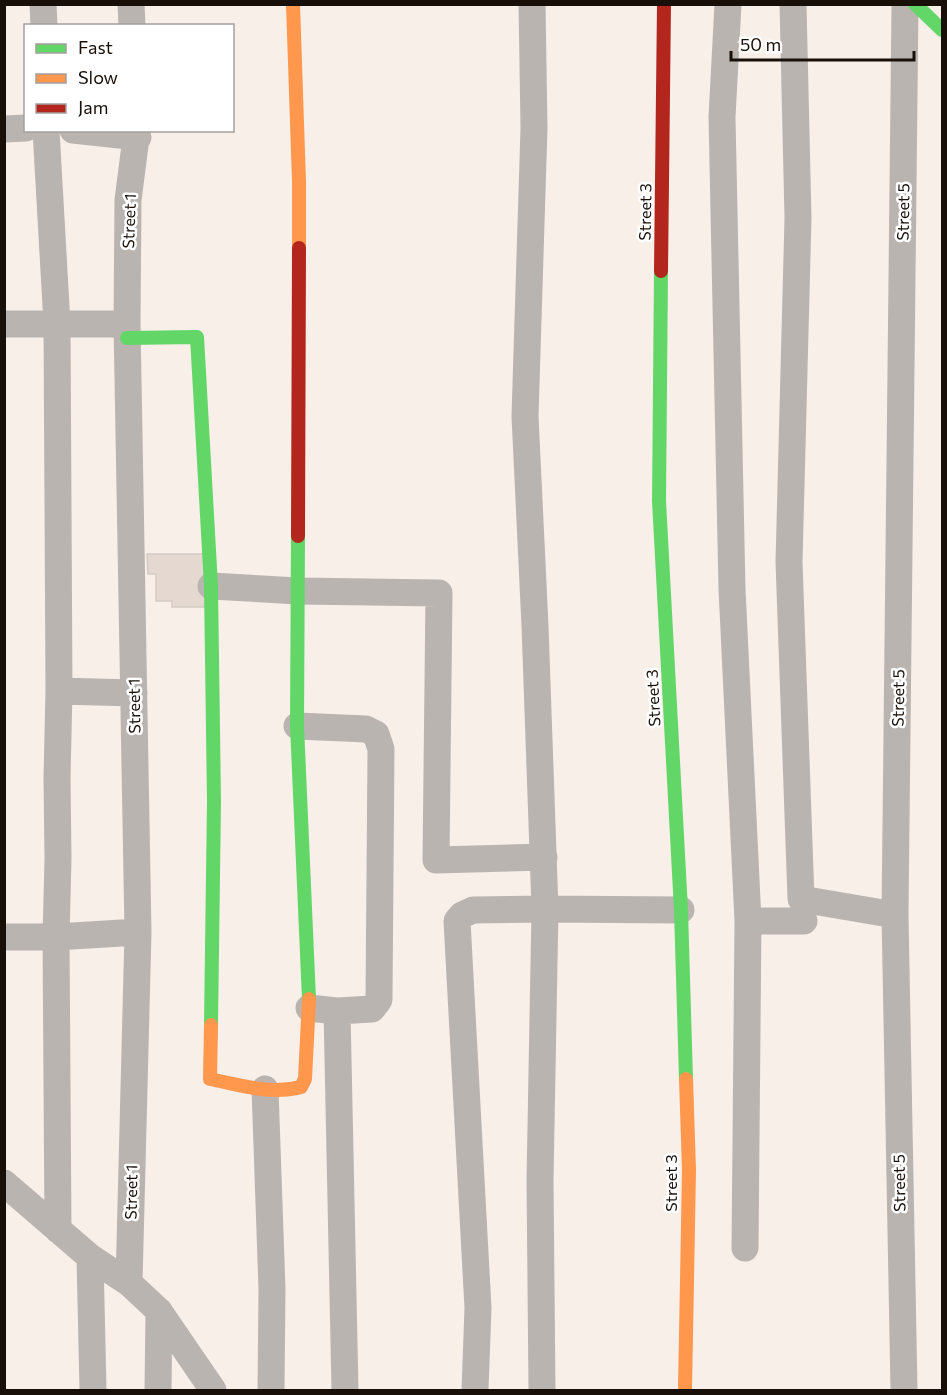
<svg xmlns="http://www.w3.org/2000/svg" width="947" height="1395" viewBox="0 0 947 1395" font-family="Commissioner,sans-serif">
	<rect width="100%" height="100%" fill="#f9efe9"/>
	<path fill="#e4d8d0" stroke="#d4cbc5" stroke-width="1.5" d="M147,554H204L205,607H172V601H156V574H148Z"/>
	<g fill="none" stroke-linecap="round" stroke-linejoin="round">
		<path stroke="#bab4b1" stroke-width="27" d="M43,4L44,26
			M131,4L132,26
			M532,4L534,128L525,416L535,626L545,909L540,1181L542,1390
			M728,4L722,117L732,589L748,921L745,1248
			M793,4L798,218L789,562L801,899L895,915
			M4,129L26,128
			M46,130L57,324L59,691L134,693
			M73,130L138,137
			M4,324H127
			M211,586L298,591L439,593L436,860L544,857
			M297,726L366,729L376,734L381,749L379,1000L372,1009L337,1011L309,1008
			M748,921H804
			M4,937H56L138,932
			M337,1011L345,1390
			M265,1089L272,1289L271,1390
			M4,1183L90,1257L129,1283L159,1311L213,1390
			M58,1230L56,937L58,859L57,778L59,691
			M90,1257L93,1390
			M129,1283L138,932L127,324L128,200L137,130
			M158,1390L159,1311
			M475,1390L478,1308L457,921L462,915L473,910L545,909L681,910
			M904,1390L895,915L905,4"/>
		<path stroke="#63d668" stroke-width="14" d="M915,4L942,30
			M661,271L659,501L681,910L686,1079
			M127,338L197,337L211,586L214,801L211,1025
			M298,536L297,726L309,999"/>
		<path stroke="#ff974d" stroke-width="14" d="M293,4L299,182V248
			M211,1025L210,1079C240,1085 270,1095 301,1087L305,1079L309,999
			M685,1390L689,1170L686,1079"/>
		<path stroke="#b3261e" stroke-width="14" d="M661,271L664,4
			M298,536L299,248"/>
	</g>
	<g text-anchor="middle" stroke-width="5" stroke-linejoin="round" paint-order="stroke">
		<g font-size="16" fill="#180f09" stroke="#fff">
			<text transform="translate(645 212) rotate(-89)" y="6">Street 3</text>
			<text transform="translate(903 212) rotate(-89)" y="6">Street 5</text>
			<text transform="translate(129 221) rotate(-88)" y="6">Street 1</text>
			<text transform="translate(653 698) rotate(-93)" y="6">Street 3</text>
			<text transform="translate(898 698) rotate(-89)" y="6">Street 5</text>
			<text transform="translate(134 706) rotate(-91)" y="6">Street 1</text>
			<text transform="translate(671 1183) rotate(-90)" y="6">Street 3</text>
			<text transform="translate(899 1183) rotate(-91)" y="6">Street 5</text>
			<text transform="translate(131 1192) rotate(-89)" y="6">Street 1</text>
		</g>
	</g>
	<rect width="947" height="1395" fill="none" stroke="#180f09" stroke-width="12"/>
	<rect x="24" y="24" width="210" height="108" fill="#ffffff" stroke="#a39f9d" stroke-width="1.5"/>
	<rect x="36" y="44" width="30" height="9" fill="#63d668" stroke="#a39f9d" stroke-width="1.5"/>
	<text x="78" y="54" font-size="18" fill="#180f09">Fast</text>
	<rect x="36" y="74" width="30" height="9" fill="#ff974d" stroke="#a39f9d" stroke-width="1.5"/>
	<text x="78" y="84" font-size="18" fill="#180f09">Slow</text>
	<rect x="36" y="104" width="30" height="9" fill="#b3261e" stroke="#a39f9d" stroke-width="1.5"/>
	<text x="78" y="114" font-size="18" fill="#180f09">Jam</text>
	<path d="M731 51v9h183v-9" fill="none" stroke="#180f09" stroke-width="3"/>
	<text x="740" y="51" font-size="18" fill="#180f09" stroke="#ffffff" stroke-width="4.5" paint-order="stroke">50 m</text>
</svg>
